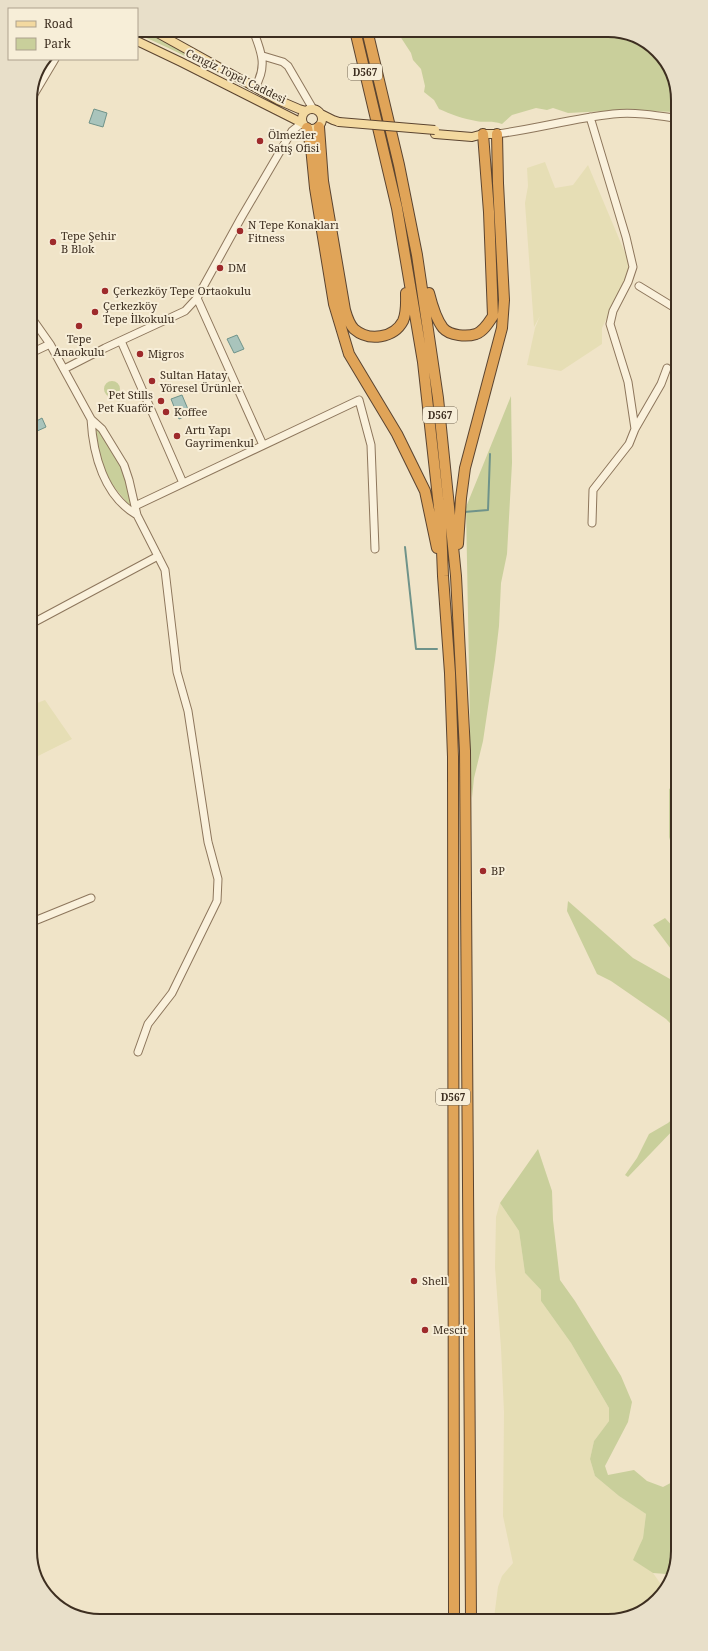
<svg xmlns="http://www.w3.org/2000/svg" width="708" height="1651" viewBox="0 0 708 1651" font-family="'Noto Serif',serif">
	<rect width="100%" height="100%" fill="#f0e4c8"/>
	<path fill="#e6deb5" d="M545,162L555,188L573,185L588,165L631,267L602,328V344L561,371L527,365L535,328L540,316L534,327L525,203L528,186L527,168Z
		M45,700L72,739L32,759V705Z
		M500,1203L519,1231L525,1273L541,1290V1301L571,1343L609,1408V1421L594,1441L590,1459L595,1476L619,1496L646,1514L643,1538L634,1560L653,1573L665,1590L664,1593L630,1617L494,1618L498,1587L502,1576L513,1563L503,1516L504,1412L501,1348L495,1267L496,1217Z"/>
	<path fill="#c9cf9b" d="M137,30L146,31L268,99V100C225,76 182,53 137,34Z
		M396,30H612L651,45L674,78V112L626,110L568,113L553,108L547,110L536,108L512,115L502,124C491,120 487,123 476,121C464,119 450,114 439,109L434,100L424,92L425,86L421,69L413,60L411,53Z
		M104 389a8 8 0 1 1 16 0a8 8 0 1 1-16 0Z
		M511,396L512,463L507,554L501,583L499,626L495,660L483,741L474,778L472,798L470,776V724L466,507Z
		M94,425L98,428L124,471L133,510L106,477L96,446Z
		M676,785V860L669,837V789Z
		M568,901L633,958L677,983V1030L666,1019L611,981L597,974L567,911Z
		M665,918L676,930L677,953H674L653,925Z
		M677,1115V1126L628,1177L625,1175L637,1158L649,1134L668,1123Z
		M538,1149L552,1191L553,1220L560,1280L575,1301L621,1376L632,1402L628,1422L605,1466L608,1475L634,1470L647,1481L663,1487L678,1479V1551L666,1574L653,1573L633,1560L643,1538L646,1514L619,1496L595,1476L590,1459L594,1441L609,1421V1408L571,1343L541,1301V1290L525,1273L519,1231L500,1203Z"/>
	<path fill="#a9c4bc" stroke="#6f938a" d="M94,109L107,113L103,127L89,123Z
		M237,335L244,349L234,353L227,339Z
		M182,395L190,414L179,419L171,399Z
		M42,418L46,427L35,432L31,424Z"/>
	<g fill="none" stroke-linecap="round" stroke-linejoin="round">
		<path stroke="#6f938a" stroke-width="2" d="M464,512L488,510L490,454
			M405,547L416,649H437"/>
		<g stroke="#8d765c" stroke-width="9">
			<path id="minor" d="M253,30C261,51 268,66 255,87
				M263,56L283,62L288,66L313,109
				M30,101L55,59
				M590,117L626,237L633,267L628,282L613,311L610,324L628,382L635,429
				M497,134C536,129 574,118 613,114C634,112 654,115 674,118
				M639,286L675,308
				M197,298L263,445
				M31,317L50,344L91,419L102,429L124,465L129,480L137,515L165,570L177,672L188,711L208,842L218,879L217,901L172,993L148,1024L138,1052
				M121,341L183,483
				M31,353L50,344
				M64,369L105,348L185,311L197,298L241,218L292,131L302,123
				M91,419C93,455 104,496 137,515
				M135,506L359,400L371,445L375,549
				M592,523L593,490L629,444L635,429L661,384L667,368
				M31,624L158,556
				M32,922L91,898"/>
		</g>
		<g stroke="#5b4430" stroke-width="10">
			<path id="major" d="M152,30L278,100L299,109L306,111
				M137,41L181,62L302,123
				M302 119a10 10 0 1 1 20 0a10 10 0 1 1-20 0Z
				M321,114L333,120L339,122
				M435,134L472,137L483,134H497"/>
		</g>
		<g stroke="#5b4430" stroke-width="12">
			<path id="highway" d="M355,30L397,208L423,362L441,525L443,576L450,673L453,757L454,1618
				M367,30L399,165L417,255L438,398L456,576L465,751L471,1618
				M319,127L323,181L345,310C347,317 349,324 354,329C369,342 394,338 403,321C407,312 406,302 406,293
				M307,128L311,147L315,188L334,304L349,354L397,434L425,491L437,548
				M429,293C432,305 436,319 443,328C450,336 467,337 476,334C484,331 489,322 493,316L489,212L483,134
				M458,544L461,498L465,468L502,328L504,300L498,183L497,134"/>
		</g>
		<use href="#minor" stroke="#faf1dc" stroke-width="7"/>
		<use href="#major" stroke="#f3d9a0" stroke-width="8"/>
		<use href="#highway" stroke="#e0a458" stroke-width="10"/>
		<g stroke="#5b4430" stroke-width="10" stroke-linecap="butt">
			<path id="major-bridge" d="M339,122L435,130"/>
		</g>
		<use href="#major-bridge" stroke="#f3d9a0" stroke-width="8"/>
	</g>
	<g fill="#9e2a2b" stroke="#f7eed8" stroke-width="1.5">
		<circle cx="260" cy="141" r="4"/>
		<circle cx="240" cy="231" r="4"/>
		<circle cx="53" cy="242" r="4"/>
		<circle cx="220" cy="268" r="4"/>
		<circle cx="105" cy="291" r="4"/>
		<circle cx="95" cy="312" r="4"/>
		<circle cx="79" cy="326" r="4"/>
		<circle cx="140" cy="354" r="4"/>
		<circle cx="152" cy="381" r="4"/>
		<circle cx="161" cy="401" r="4"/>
		<circle cx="166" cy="412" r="4"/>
		<circle cx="177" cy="436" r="4"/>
		<circle cx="483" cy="871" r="4"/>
		<circle cx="414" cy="1281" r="4"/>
		<circle cx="425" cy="1330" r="4"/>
	</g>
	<g text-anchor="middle" stroke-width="4" stroke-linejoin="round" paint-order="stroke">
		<g fill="#f7eed8" stroke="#756857" stroke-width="1">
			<rect x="348" y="64" width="34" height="16" rx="3"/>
			<rect x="423" y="407" width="34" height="16" rx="3"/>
			<rect x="436" y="1089" width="34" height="16" rx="3"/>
		</g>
		<g font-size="10" font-weight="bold" fill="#3d2e20">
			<text x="365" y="76">D567</text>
			<text x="440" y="419">D567</text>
			<text x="453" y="1101">D567</text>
		</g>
		<g font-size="11" fill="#3d2e20" stroke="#f7eed8">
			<text transform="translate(236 76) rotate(26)" y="4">Cengiz Topel Caddesi</text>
		</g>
		<g font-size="11" fill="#3d2e20" stroke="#f7eed8" text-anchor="start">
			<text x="268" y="139">Ölmezler<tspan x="268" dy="13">Satış Ofisi</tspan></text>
			<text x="248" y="229">N Tepe Konakları<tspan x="248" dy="13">Fitness</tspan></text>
			<text x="61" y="240">Tepe Şehir<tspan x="61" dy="13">B Blok</tspan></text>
			<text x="228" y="272">DM</text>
			<text x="113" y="295">Çerkezköy Tepe Ortaokulu</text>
			<text x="103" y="310">Çerkezköy<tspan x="103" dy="13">Tepe İlkokulu</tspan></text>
			<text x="79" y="343" text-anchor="middle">Tepe<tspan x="79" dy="13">Anaokulu</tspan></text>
			<text x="148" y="358">Migros</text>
			<text x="160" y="379">Sultan Hatay<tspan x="160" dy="13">Yöresel Ürünler</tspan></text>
			<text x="153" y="399" text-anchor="end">Pet Stills<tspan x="153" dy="13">Pet Kuaför</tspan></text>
			<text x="174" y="416">Koffee</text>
			<text x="185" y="434">Artı Yapı<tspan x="185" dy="13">Gayrimenkul</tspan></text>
			<text x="491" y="875">BP</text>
			<text x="422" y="1285">Shell</text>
			<text x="433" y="1334">Mescit</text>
		</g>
	</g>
	<path d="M0 0H708V1651H0ZM100 37H608A63 63 0 0 1 671 100V1551A63 63 0 0 1 608 1614H100A63 63 0 0 1 37 1551V100A63 63 0 0 1 100 37Z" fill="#e8dfc9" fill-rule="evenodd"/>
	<path fill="none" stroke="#3d2e20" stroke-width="2" d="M100 37H608A63 63 0 0 1 671 100V1551A63 63 0 0 1 608 1614H100A63 63 0 0 1 37 1551V100A63 63 0 0 1 100 37Z"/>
	<rect x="8" y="8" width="130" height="52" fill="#f7eed8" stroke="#ada18e"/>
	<rect x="16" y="21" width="20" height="6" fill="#f3d9a0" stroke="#ada18e"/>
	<text x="44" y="28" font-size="12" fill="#3d2e20">Road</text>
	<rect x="16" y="38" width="20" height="12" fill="#c9cf9b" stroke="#ada18e"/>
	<text x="44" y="48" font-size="12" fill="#3d2e20">Park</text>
</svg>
